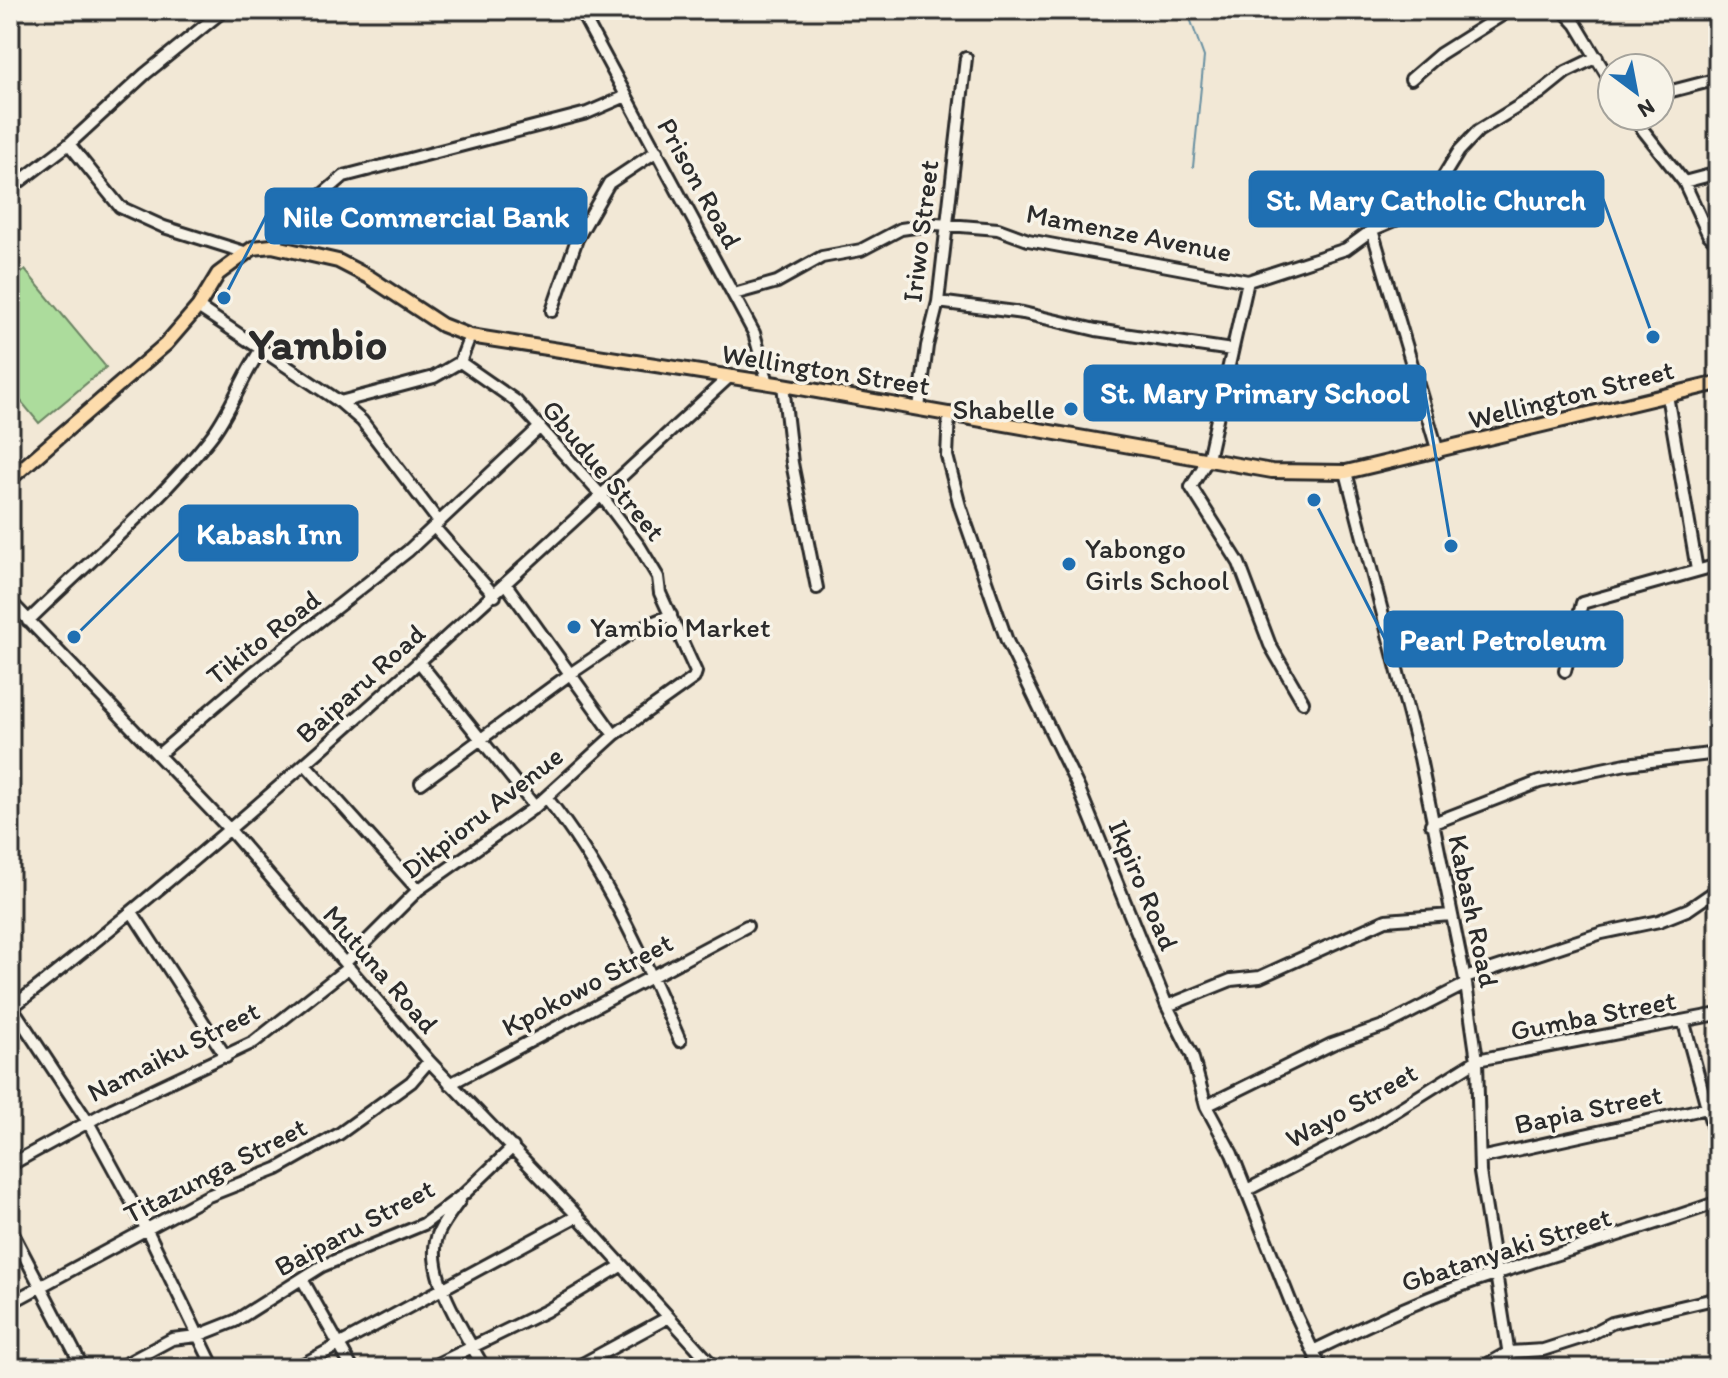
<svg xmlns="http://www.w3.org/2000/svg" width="1728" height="1378" viewBox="0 0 1728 1378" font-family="Itim,sans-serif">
	<rect width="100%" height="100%" fill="#f2e8d6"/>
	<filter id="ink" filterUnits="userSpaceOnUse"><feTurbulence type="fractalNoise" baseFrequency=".0125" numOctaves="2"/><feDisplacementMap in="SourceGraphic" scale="16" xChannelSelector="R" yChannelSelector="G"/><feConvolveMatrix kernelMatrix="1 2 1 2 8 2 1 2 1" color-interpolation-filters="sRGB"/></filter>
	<g filter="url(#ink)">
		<path fill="#acdc9c" stroke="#6c8464" stroke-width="2" d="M25,270L106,367L39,423L10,388V283Z"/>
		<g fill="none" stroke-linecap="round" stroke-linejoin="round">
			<path stroke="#678fa1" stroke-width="2" d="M1187,10L1204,57L1193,167"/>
			<g stroke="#2b2b2b" stroke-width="16">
				<path id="minor" d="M580,10L754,333L768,383
					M1563,10L1576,24L1612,84
					M1411,79L1440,54L1510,10
					M1660,94L1718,79
					M1632,116L1684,182L1708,234L1718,244
					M69,144L120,207L164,227L244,252
					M1684,182L1718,173
					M10,189L69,144L145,74L224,10
					M1372,230L1438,452
					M272,246L297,216L344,176L587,113L624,97
					M1248,281L1208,459L1191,487L1239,563L1270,645L1303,702
					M734,294L777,282L822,257L861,250L901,229L936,224L998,229L1028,240L1248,281L1346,249L1372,230L1424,208L1459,151L1478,131L1540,93L1566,72L1597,57
					M938,302L1023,313L1096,330L1232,350
					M198,307L340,402L362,421L439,522
					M552,311L577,239L609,183L657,151
					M783,385L792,463L817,588
					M1667,395L1697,570
					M340,402L434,377L460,362L470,336
					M919,408L927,346L938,302L966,58
					M949,413L947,456L960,506L1007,641L1079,789L1167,1006L1192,1055L1206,1106L1232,1154L1295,1313L1321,1368
					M1346,472L1420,758L1466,984L1477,1060L1480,1172L1511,1368
					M434,527L495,596
					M507,586L614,735
					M10,601L230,830L429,1061L571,1209L715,1368
					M28,621C89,561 157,505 210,438C231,412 242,376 262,348
					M419,662L535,807
					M1565,671L1582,603L1718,565
					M158,755L253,673L408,551L540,427
					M305,764L418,890
					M421,783L570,674L635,630L671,615
					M546,797C604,869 644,957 680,1041
					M1431,824L1539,782L1626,764L1718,753
					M132,912L226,1057
					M345,963L418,890L535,807L614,735L694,678L696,672L660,593L658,577L640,547L601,495L516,401L460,362
					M1465,978L1602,933L1659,921L1689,909L1718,889
					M10,1004L88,1122L147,1230L214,1368
					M1167,1006L1231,980L1260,977L1386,920L1451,915
					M10,1009C262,813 494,594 728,378
					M1684,1023L1718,1147
					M450,1084L747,926
					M1206,1106L1332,1044L1386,1025L1466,984
					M1480,1158L1707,1108
					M10,1165L112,1109L254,1042L349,967
					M1247,1190L1375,1124L1477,1060L1718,1014
					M460,1200C453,1210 444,1221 439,1232C421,1271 466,1334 484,1368
					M10,1228L83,1368
					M302,1279L352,1368
					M10,1303L208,1196L277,1169L339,1134L411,1082L429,1061
					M1313,1351C1373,1322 1434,1293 1498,1273C1571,1249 1645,1228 1718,1202
					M118,1368L172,1339L197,1336L235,1321L322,1266L424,1224L464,1194L513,1147
					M296,1368L577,1216
					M429,1368L546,1311L621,1266
					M575,1368L667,1318
					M699,1368L709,1361
					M1481,1368L1509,1352L1543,1350L1587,1336L1612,1323L1718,1298"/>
			</g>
			<g stroke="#2b2b2b" stroke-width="18">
				<path id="major" d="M10,479L166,344L198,307L218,274L253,248L272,246L338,261L369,277L442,325L470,336L783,385L1272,471L1346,472L1718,383"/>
			</g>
			<use href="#minor" stroke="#f7f3e8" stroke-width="10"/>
			<use href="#major" stroke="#fddcac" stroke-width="12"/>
		</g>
	</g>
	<g fill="#1f6fb2" stroke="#f7f3e8" stroke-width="3">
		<circle cx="1071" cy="409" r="8"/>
		<circle cx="1069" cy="564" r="8"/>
		<circle cx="574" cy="627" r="8"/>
	</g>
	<g text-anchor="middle" stroke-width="7" stroke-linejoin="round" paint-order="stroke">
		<g font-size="28" fill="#2b2b2b" stroke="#f7f3e8">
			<text transform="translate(700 183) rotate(61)" y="10">Prison Road</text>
			<text transform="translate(920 231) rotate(-83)" y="10">Iriwo Street</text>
			<text transform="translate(1129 232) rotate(11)" y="10">Mamenze Avenue</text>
			<text transform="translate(826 369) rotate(9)" y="10">Wellington Street</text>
			<text transform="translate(1571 394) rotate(-14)" y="10">Wellington Street</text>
			<text transform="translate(604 470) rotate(50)" y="10">Gbudue Street</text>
			<text transform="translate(263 637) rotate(-38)" y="10">Tikito Road</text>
			<text transform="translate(360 683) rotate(-42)" y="10">Baiparu Road</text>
			<text transform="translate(482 812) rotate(-38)" y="10">Dikpioru Avenue</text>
			<text transform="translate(1144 885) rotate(67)" y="10">Ikpiro Road</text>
			<text transform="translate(1474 911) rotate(78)" y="10">Kabash Road</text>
			<text transform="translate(381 969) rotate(49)" y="10">Mutuna Road</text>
			<text transform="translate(587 984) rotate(-28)" y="10">Kpokowo Street</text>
			<text transform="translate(1593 1015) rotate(-11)" y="10">Gumba Street</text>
			<text transform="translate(173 1051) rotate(-27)" y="10">Namaiku Street</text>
			<text transform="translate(1351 1105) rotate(-29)" y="10">Wayo Street</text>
			<text transform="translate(1588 1109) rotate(-12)" y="10">Bapia Street</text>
			<text transform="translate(215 1170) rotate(-27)" y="10">Titazunga Street</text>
			<text transform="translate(354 1227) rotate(-28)" y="10">Baiparu Street</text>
			<text transform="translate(1506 1249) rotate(-18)" y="10">Gbatanyaki Street</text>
		</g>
		<g font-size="28" fill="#2b2b2b" stroke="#f7f3e8" text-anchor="start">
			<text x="1055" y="419" text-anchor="end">Shabelle</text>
			<text x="1085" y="558">Yabongo<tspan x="1085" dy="32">Girls School</tspan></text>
			<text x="590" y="637">Yambio Market</text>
		</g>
		<g font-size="44" font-weight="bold" fill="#2b2b2b" stroke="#f7f3e8">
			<text x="318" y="359">Yambio</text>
		</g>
	</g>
	<path fill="none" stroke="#1f6fb2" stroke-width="3" d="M1653 337L1603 199M224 298L266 216M1451 546L1425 393M74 637L180 533M1314 500L1385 639"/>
	<g fill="#1f6fb2" stroke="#f7f3e8" stroke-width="3">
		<circle cx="1653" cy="337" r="8"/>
		<circle cx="224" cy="298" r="8"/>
		<circle cx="1451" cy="546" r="8"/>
		<circle cx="74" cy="637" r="8"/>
		<circle cx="1314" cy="500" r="8"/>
	</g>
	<g fill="#1f6fb2" stroke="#1f6fb2" stroke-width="3">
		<rect x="1250" y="172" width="353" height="54" rx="8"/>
		<rect x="266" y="189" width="320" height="54" rx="8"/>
		<rect x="1085" y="366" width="340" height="54" rx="8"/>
		<rect x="180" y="506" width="177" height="54" rx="8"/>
		<rect x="1385" y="612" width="237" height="54" rx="8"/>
	</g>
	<g font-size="30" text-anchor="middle" font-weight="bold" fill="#fff">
		<text x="1426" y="210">St. Mary Catholic Church</text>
		<text x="426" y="227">Nile Commercial Bank</text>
		<text x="1255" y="403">St. Mary Primary School</text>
		<text x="269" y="544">Kabash Inn</text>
		<text x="1503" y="650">Pearl Petroleum</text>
	</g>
	<rect width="1728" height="1378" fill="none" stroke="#f7f3e8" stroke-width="40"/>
	<rect x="20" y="20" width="1688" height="1338" fill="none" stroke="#2b2b2b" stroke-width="3" filter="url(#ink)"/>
	<g transform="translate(1636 92) rotate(148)"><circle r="38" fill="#f7f3e8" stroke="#a5a39c" stroke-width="2"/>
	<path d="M0-6L14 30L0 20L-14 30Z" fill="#1f6fb2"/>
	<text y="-12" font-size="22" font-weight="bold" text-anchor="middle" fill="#2b2b2b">N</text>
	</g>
</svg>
